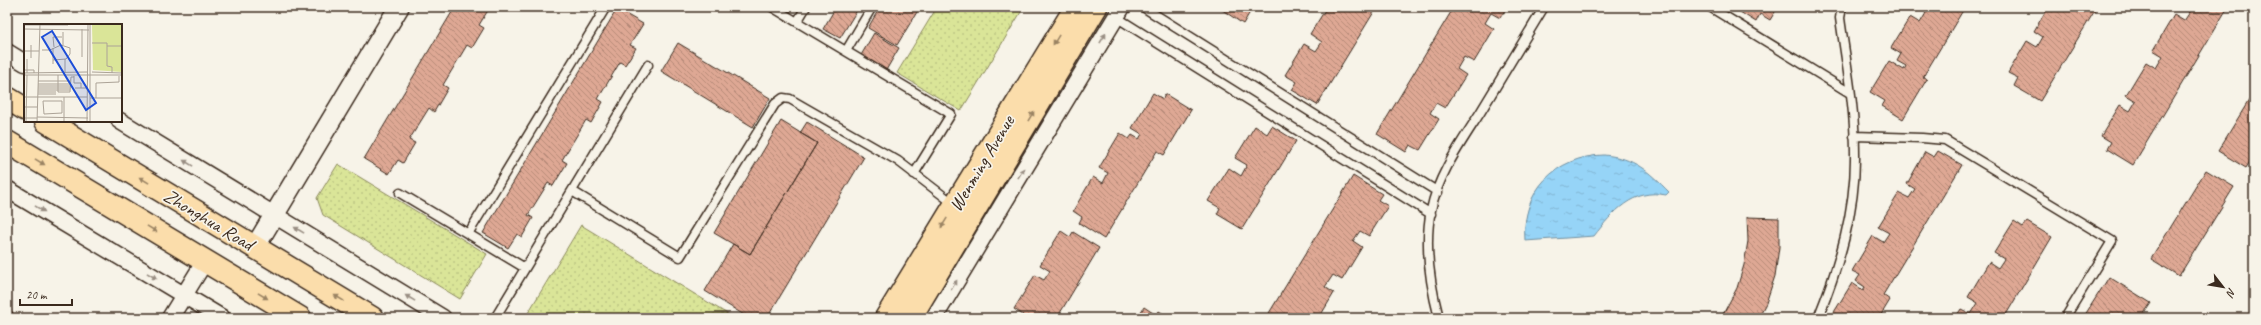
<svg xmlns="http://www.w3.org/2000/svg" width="2261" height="325" viewBox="0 0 2261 325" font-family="Caveat,sans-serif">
	<defs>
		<pattern id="grass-dots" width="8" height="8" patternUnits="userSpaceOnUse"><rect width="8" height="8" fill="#dae598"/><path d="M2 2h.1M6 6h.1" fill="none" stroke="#bcc583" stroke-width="1.8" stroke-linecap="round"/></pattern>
		<pattern id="water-ripples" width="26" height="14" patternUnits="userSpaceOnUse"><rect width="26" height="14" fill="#96d4f7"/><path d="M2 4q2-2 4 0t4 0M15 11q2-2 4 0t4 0" fill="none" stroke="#82b6d3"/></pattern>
		<pattern id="building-back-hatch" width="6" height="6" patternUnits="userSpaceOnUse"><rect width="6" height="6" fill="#dea894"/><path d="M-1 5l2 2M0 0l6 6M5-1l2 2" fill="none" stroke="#b58978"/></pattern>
	</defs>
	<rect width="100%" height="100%" fill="#f7f3e8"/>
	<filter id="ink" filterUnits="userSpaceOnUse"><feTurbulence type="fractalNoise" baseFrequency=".025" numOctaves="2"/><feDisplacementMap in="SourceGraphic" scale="8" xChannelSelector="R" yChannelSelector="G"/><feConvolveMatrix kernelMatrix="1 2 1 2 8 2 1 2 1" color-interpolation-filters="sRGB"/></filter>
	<g filter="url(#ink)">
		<path fill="url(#grass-dots)" stroke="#8a885b" d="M937,7H1024L961,111L897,73Z
			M338,164L487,254L460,299L323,215L317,198Z
			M581,225L734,318H525Z"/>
		<path fill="url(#water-ripples)" stroke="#7290a0" d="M1604,155C1635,158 1648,171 1669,192L1666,195C1633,188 1613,212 1594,236L1525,241C1521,192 1555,156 1604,155Z"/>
		<path fill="url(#building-back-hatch)" stroke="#3b2a1e" d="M455,7H490L479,25L484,28L472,48L467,45L443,85L448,88L434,112L429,108L409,140L415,143L403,163L398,160L389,174L364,159Z
			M836,7H859L840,38L823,29Z
			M880,7H920L897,45L868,28Z
			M1218,7H1253L1243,24Z
			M1327,7H1377L1317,105L1292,90L1297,82L1285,75L1304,44L1316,51L1322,42L1310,34Z
			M1454,7H1507L1500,18L1491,13L1485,23L1494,29L1474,62L1464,57L1457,69L1466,75L1445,108L1436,103L1430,113L1439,119L1420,150L1410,145L1406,152L1377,134Z
			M1732,7H1778L1770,20L1760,14L1756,22Z
			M1917,7H1965L1923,77L1927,79L1903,119L1882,106L1885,101L1870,92L1889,61L1904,70L1906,66L1897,61L1901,54L1891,48L1910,17L1920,23L1926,13Z
			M2048,7H2097L2040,101L2014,86L2018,78L2008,73L2027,41L2037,47L2043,37L2034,31Z
			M2181,7H2228L2133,165L2107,149L2111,142L2101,136L2120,105L2130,111L2136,101L2126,95L2146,62L2156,68L2163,56L2153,50L2174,15L2184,21L2190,12Z
			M617,9L643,24L630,45L636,48L625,65L620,62L598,99L603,102L591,123L586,120L562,160L567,163L553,186L548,183L528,215L533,218L522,237L517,234L508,248L483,233Z
			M874,33L899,48L885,72L860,57Z
			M678,43L770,98L753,127L661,71Z
			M2254,92V155L2246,168L2218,151Z
			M1153,93L1163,99L1165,94L1191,110L1164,155L1157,151L1104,239L1079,223L1082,217L1073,211L1093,177L1103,183L1108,173L1099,168L1120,133L1129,139L1132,135L1139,139L1142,134L1132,128Z
			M781,121L817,143L750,254L714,233Z
			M807,122L864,157L767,318H749L705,291L733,244L750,254L817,143L800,133Z
			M1255,126L1267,134L1272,126L1296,141L1242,229L1217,214L1220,208L1208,201L1229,168L1241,176L1247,165L1235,158Z
			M1938,151L1962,165L1883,295L1890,300L1879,318L1831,317L1852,283L1863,290L1865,287L1856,281L1860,275L1852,271L1873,236L1883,242L1889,233L1878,227L1899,193L1909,198L1915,189L1907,184L1925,152L1934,157Z
			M2206,170L2234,187L2179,276L2151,259Z
			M1353,176L1382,194L1378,200L1388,206L1369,236L1360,231L1353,241L1362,247L1342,280L1333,275L1325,287L1334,293L1319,318H1266Z
			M1747,217L1779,218V247L1775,276L1766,303L1758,318H1721L1737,288L1744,265L1748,241Z
			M2014,221L2023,227L2027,222L2052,237L2004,318H1955L1961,309L1971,314L1978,303L1968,297L1989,262L1998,268L2004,259L1994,253Z
			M1061,231L1070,237L1073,232L1099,248L1057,318H1022L1023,315L1014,309L1035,275L1044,280L1050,271L1040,265Z
			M2109,277L2151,303L2141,318H2083Z
			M7,301L15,318H7Z
			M1144,307L1156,315L1159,311L1170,318H1137Z"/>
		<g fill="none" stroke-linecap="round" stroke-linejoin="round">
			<g stroke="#3b2a1e" stroke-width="11">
				<path id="service" d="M772,7L951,114L914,174
					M1143,7L1438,192
					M1710,7L1850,93
					M1116,17L1431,214
					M797,22L806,7
					M846,51L872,7
					M1854,136L1922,138L1945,140L2112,241L2065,318
					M572,191L680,257L775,104L783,98L790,99L898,161L954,204
					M400,193L525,268
					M468,234L606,7
					M495,318L648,65
					M1439,318C1430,284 1424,245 1431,210C1438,175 1461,143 1480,113C1501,78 1523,42 1544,7
					M1818,318C1839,266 1856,210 1855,153C1855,108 1846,62 1840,18L1842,7"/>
			</g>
			<g stroke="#3b2a1e" stroke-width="19">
				<path id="minor" d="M7,52L25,63
					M120,121L443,318
					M7,189L222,318
					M170,318L205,261
					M934,318L1122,7"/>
			</g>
			<g stroke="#3b2a1e" stroke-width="22">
				<path id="tertiary" d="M255,247L399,7"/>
			</g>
			<g stroke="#3b2a1e" stroke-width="25">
				<path id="primary" d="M886,318L1076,7
					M910,318L1096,7"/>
			</g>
			<g stroke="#3b2a1e" stroke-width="25">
				<path id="trunk" d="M7,98L25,109
					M46,121L372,318
					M7,142L300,318"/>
			</g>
			<use href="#service" stroke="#f7f3e8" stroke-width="8"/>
			<use href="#minor" stroke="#f7f3e8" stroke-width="16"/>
			<use href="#tertiary" stroke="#f7f3e8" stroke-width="19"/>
			<use href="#primary" stroke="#fbddab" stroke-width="22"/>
			<use href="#trunk" stroke="#fbddab" stroke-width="22"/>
		</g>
		<defs><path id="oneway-solid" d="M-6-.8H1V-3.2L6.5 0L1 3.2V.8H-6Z"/></defs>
		<g fill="#998e83">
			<use href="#oneway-solid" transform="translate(1103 38) rotate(-59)"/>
			<use href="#oneway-solid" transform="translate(188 163) rotate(-149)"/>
			<use href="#oneway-solid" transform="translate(1021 173) rotate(-59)"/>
			<use href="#oneway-solid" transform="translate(40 209) rotate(31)"/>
			<use href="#oneway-solid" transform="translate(299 230) rotate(-149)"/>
			<use href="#oneway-solid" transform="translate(152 276) rotate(31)"/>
			<use href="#oneway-solid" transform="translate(954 285) rotate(-59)"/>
			<use href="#oneway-solid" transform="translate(410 298) rotate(-149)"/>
		</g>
		<g fill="#9b8464">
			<use href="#oneway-solid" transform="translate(1056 40) rotate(121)"/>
			<use href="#oneway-solid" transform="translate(1031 116) rotate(-59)"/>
			<use href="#oneway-solid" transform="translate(40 162) rotate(31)"/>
			<use href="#oneway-solid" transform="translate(144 180) rotate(-149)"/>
			<use href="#oneway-solid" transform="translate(944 223) rotate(122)"/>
			<use href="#oneway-solid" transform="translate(152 229) rotate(31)"/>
			<use href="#oneway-solid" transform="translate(263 296) rotate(31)"/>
			<use href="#oneway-solid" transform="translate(339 298) rotate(-149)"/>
		</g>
	</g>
	<g text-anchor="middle" stroke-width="3.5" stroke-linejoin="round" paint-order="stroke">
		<g font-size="19" fill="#3b2a1e" stroke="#f7f3e8">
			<text transform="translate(981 163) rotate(-59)" y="7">Wenming Avenue</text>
			<text transform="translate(209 219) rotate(31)" y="7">Zhonghua Road</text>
		</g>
	</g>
	<g transform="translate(24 24)">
		<rect width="98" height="98" fill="#f7f3e8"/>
		<path d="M68,0H98V48L69,46Z" fill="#dae598"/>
		<path fill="none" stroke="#aca397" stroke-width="1" d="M0,1H44M0,5L65,6M68,19H83V42L88,43V49M39,21V8M83,22H98M30,23L29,13H38M18,26H26L37,21L46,24V30L42,35L29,36M0,27H15M58,33V5M7,34V21M3,35V49M29,40V24M0,46H10V49M68,48L98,49M0,49L63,48M41,49V35M0,51H98M34,51V68H46L47,53H50M50,52V59H57V64M14,57H46M14,60H46M14,62H47M14,64H46M51,64H64M14,66H46M14,68H32M14,70H32M0,73H63M66,74H98M72,74V59L95,58V52M19,77H38V89L20,90ZM0,83H13M13,93L64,94M0,94H13M2,98L3,51M13,98L16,0M40,98V73M63,98L64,0M66,98V0"/>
		<path fill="#1d4ed8" fill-opacity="0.15" stroke="#1d4ed8" stroke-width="2" d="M28,7L72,79L62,86L18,13Z"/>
		<rect width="98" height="98" fill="none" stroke="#3b2a1e" stroke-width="2"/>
	</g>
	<rect width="2261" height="325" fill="none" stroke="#f7f3e8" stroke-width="24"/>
	<rect x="12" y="12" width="2237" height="301" fill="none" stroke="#3b2a1e" stroke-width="1.5" filter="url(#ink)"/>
	<g transform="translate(2223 287) rotate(121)" stroke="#f7f3e8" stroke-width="3" paint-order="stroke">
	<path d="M0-3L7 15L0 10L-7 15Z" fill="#3b2a1e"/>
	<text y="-6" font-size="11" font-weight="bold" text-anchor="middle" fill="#3b2a1e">N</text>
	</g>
	<path d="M20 299v6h52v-6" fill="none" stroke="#3b2a1e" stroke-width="2"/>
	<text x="26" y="299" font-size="12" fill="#3b2a1e" stroke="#f7f3e8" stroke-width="3" paint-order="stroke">20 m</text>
</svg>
